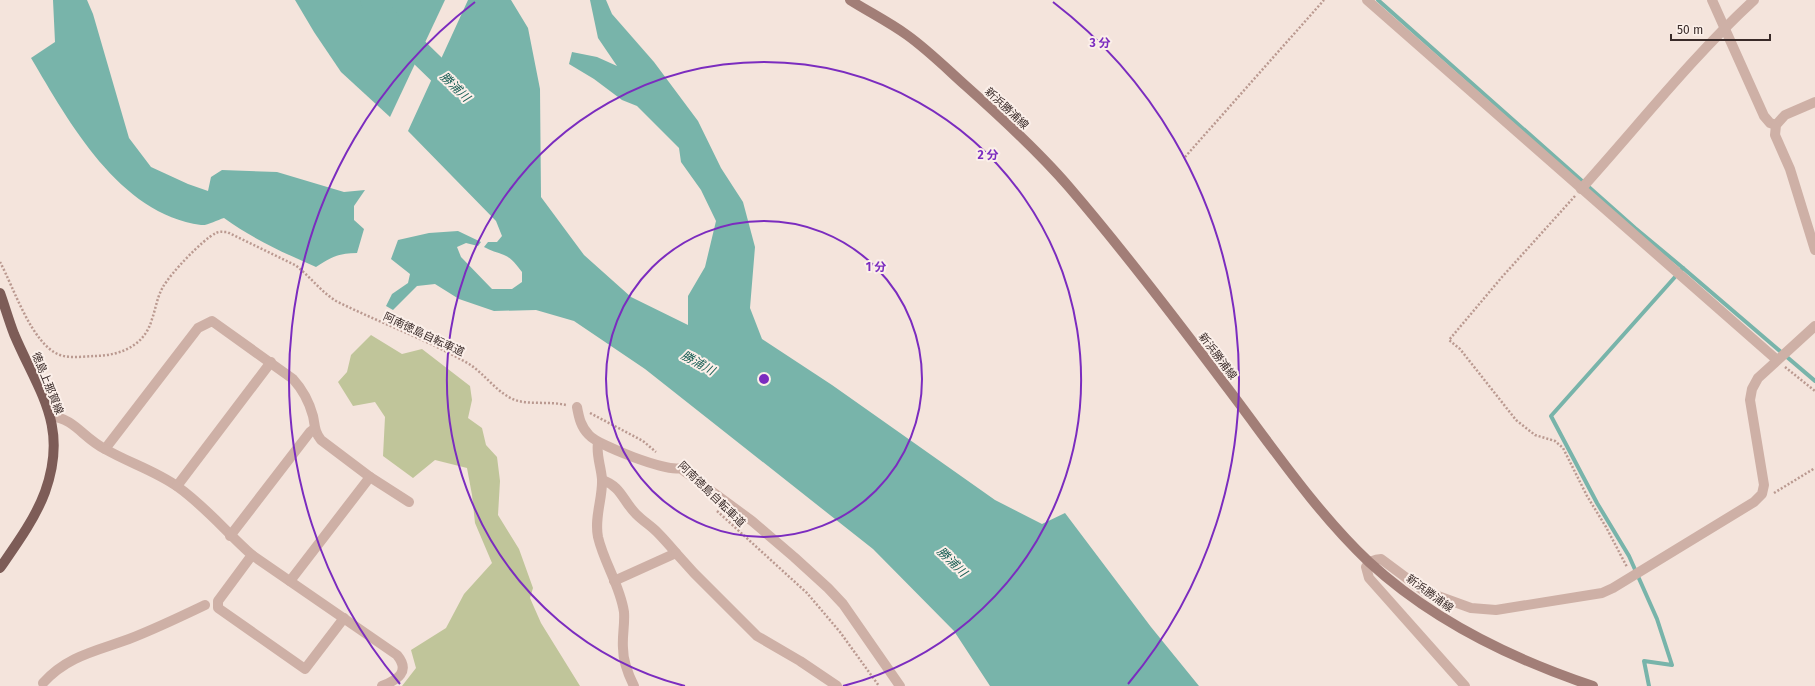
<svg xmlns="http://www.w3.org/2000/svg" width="1815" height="686" font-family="'Fira Sans','Noto Sans JP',sans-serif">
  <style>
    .green { fill: #c0c59a }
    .water { fill: #78b4aa }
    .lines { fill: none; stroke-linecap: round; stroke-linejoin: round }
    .stream { stroke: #78b4aa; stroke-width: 4 }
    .river { stroke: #78b4aa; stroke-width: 24 }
    .path { stroke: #ba9990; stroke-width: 2.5; stroke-dasharray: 2 2; stroke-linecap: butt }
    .minor { stroke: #ceb0a6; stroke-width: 10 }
    .secondary { stroke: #a27e77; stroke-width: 10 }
    .primary { stroke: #7d5c57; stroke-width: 10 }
    .ring { fill: none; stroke: #7b2cbf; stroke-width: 2 }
    .labels { text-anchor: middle; stroke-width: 4; stroke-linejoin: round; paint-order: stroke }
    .street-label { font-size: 11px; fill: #392a28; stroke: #fbefe9 }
    .water-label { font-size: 12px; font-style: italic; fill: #195f55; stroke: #fbefe9 }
    .centre { fill: #7b2cbf; stroke: #fbefe9; stroke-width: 2 }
    .ring-label { font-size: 12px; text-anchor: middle; font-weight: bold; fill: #7b2cbf; stroke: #fbefe9; stroke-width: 4; stroke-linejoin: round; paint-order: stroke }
  </style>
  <rect width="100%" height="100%" fill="#f4e4dc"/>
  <polygon class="green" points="371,335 402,354 422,349 470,386 472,400 468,418 482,428 486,445 497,457 500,481 498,515 519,549 533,588 530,598 541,623 580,686 402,686 416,668 411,650 446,628 464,594 492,563 475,523 472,495 467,468 435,460 413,478 383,456 385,417 375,402 353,406 338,382 347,372 351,355"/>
  <g class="water">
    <path d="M53,0H87L93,14L129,138L151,167L188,184L208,191L211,177L222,170L277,172L344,192L365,190L354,206V220L364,229L357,253C339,253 331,257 316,267C284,253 253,239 224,218C217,220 207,226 201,225C119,214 69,122 31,58L55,42Z"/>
    <polygon points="295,0 445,0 390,117 341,72 314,32"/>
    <path d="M468,0H511L528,28L540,89L541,197L584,255L631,297L688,325V296L705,267L716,221L701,190L681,162L679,148L637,106L622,100L594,79L569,64L572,52L597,57L617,66L598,38L590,0H606L612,14L654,62L698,121L721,168L743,202L755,247L750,308L762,339L832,385L995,500L1042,524L1065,513L1151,627L1199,686H990L954,631L873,549L645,369L574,321L536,310L494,311L459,299L435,284L417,286L393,310L386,306L392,294L408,283L410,274L391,259L398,240L429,233L458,231L481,242L478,246L466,243L457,247L461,257L492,289H512L522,282V272C517,266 512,258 504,255C497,252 491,251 484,247L488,242H497L502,236L496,221L408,131Z"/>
  </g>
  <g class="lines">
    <g class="stream">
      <polyline points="1378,0 1635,228 1683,268 1551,416 1597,503 1629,556 1657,619 1672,665 1644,661 1649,686"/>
      <polyline points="1683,268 1815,381"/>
    </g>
    <polyline class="river" points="372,0 390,24 460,92"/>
    <g class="path">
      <polyline points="1185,157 1324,0"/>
      <polyline points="1575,196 1502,277 1449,340 1460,349 1516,420 1535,435 1555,441 1563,448 1587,496 1606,527 1627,567"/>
      <path d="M0,262C14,288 32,345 60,355C72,359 85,356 96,356C122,355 145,345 152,319C156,308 157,297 163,287C170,274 203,239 216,233C220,231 223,232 227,232L295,265C310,276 320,291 336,301C380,323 426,339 469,364C485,374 497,393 515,400C530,405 550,401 566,405"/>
      <polyline points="1785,367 1815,391"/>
      <polyline points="590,413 643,441 656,452"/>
      <polyline points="1774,493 1815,468"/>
      <polyline points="717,511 807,593 840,632 879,686"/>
    </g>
    <g class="minor">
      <polyline points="1367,0 1777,360"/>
      <polyline points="1712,0 1764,116 1770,123 1776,125"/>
      <polyline points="1815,102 1785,115 1776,125 1775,135 1790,169 1815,250"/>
      <path d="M1581,189C1638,126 1691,58 1754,0"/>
      <path d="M577,407C579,418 581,427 589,435C599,446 667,472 680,468L752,521L794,557L828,588L843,604L900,686"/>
      <path d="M51,416C75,419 83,438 105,449L198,328L212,321L293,379C303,390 309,401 313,416C315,425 314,431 321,440L370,477"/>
      <path d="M598,443C596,455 601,466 602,479C603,498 594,517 598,537C604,563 620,585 624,612C625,624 622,636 623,648C623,661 628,674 634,686"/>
      <path d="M105,449C129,463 156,471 178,487C206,507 227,533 252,555L218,601V608L305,669L344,618"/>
      <path d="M602,480C621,486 623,501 636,514C643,521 651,526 657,532C664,539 670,546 676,553L614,581"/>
      <polyline points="177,486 271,362"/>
      <polyline points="230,536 310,432 314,429"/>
      <polyline points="676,553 694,573 757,636 800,661 837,686"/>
      <path d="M252,555L397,655C411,672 397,680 382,686"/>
      <polyline points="290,581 370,477 409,502"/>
      <path d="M43,683C67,656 96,651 129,639C155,629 180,617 205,605"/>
      <path d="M1465,686L1369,578L1366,567C1370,561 1374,559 1381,559L1424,591L1471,608L1496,610L1602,593L1613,588L1754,502L1762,494L1764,485L1750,400L1752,389L1758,378L1815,326"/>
    </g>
    <path class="secondary" d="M850,0C869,12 889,22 907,35C928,50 947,69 966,86C1002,118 1038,151 1069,187C1124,251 1175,318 1226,386C1271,445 1315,511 1369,562C1433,621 1512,659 1593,686"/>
    <path class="primary" d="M0,293C5,307 9,321 14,334C39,393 69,425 45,492C35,519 16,545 0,568"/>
  </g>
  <g class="ring">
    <circle cx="764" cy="379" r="158"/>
    <path d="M685 686A317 317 0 1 1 843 686"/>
    <path d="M400 684A475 475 0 0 1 475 2M1053 2A475 475 0 0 1 1128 684"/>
  </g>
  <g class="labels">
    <g class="street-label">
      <text transform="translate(1007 108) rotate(43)" y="4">新浜勝浦線</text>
      <text transform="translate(424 334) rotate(25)" y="4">阿南徳島自転車道</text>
      <text transform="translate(1218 356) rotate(53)" y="4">新浜勝浦線</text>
      <text transform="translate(48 383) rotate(68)" y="4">徳島上那賀線</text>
      <text transform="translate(712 494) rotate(44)" y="4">阿南徳島自転車道</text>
      <text transform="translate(1430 593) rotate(36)" y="4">新浜勝浦線</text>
    </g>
    <g class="water-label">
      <text transform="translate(455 87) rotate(44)" y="4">勝浦川</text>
      <text transform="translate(698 363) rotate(29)" y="4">勝浦川</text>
      <text transform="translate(952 562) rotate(44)" y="4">勝浦川</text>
    </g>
  </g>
  <circle cx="764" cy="379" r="6" class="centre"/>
  <g class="ring-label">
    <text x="1100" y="47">3 分</text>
    <text x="988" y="159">2 分</text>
    <text x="876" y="271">1 分</text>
  </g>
  <path d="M1671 34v6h99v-6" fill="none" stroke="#392a28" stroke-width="2"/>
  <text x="1677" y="34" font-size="12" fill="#392a28" stroke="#fbefe9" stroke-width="3" paint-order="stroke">50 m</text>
</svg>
